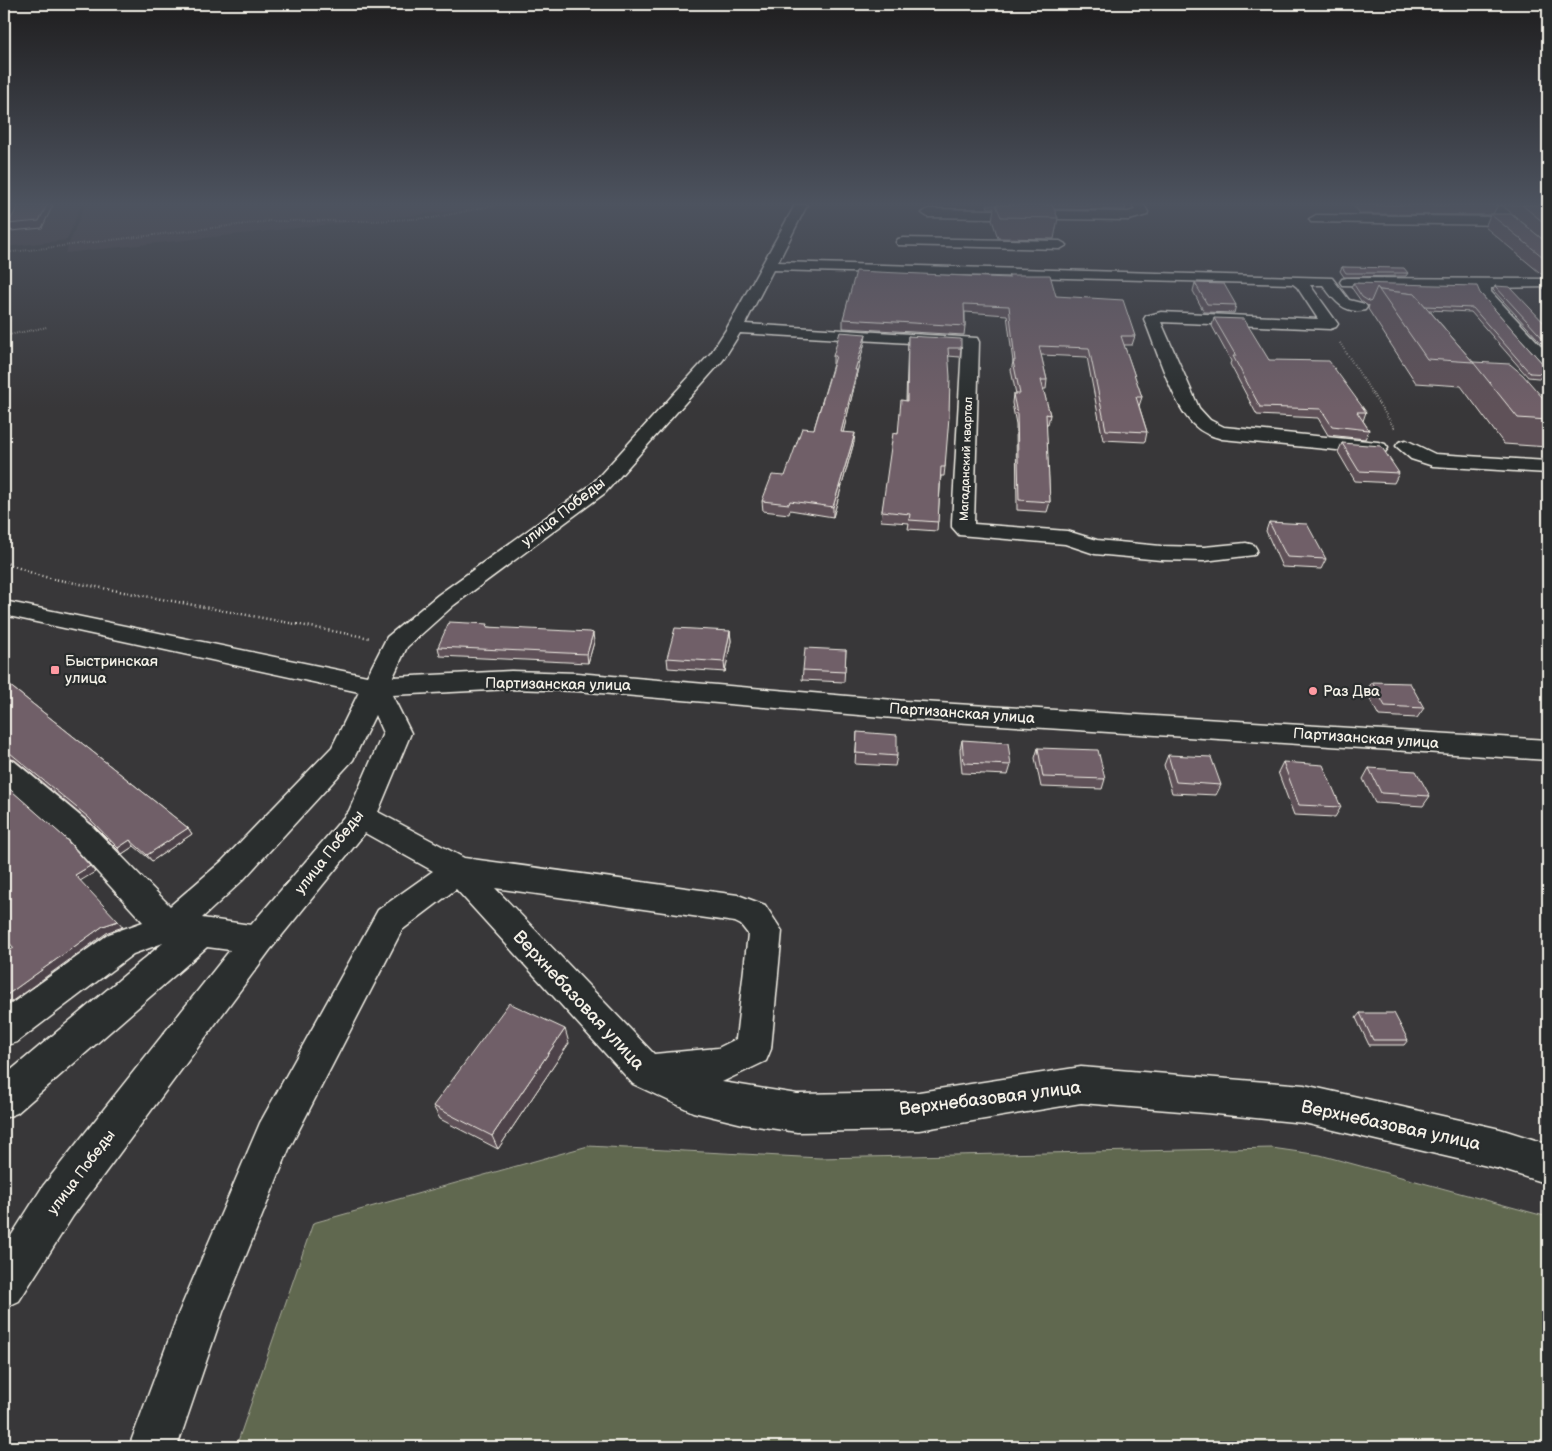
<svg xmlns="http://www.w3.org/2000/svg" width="1552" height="1451" font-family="'Balsamiq Sans',sans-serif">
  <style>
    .built { fill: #484347 }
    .green { fill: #60684f; stroke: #aaac9c }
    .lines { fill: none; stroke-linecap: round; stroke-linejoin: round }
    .minor-casing { stroke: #f4f1e8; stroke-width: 3 }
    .path-far1 { stroke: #f4f1e8; stroke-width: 2; stroke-dasharray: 0.5 2; stroke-linecap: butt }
    .path { stroke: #f4f1e8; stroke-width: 2.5; stroke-dasharray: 1 3; stroke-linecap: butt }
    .minor { fill: #2a2d2e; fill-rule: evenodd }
    .wall { fill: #5f5159; stroke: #f4f1e8 }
    .shaded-wall { fill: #4e4248; stroke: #f4f1e8 }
    .building { fill: #6f5e67; stroke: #f4f1e8 }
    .poi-dot { fill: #ff9aa2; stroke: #2a2d2e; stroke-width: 2 }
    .labels { text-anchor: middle; stroke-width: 4.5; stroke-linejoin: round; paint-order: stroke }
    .far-street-label { font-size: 12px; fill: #f4f1e8; stroke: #2a2d2e }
    .street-label { font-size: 15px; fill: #f4f1e8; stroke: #2a2d2e }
    .poi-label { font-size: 15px; fill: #f4f1e8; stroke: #2a2d2e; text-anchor: start }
    .near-street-label { font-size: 18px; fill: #f4f1e8; stroke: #2a2d2e }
  </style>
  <rect width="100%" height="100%" fill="#383739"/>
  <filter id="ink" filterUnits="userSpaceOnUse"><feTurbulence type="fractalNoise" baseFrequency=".02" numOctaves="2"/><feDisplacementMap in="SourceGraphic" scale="10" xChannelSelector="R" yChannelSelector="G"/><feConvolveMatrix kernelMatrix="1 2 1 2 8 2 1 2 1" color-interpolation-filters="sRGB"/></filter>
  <g filter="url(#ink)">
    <g class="built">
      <polygon points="4,205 81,205 67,240 4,247"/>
      <polygon points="85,205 509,205 65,253"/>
    </g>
    <polygon class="green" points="588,1146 820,1158 1272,1148 1320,1155 1548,1217 1548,1447 236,1447 313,1223"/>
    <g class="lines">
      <defs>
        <g id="minor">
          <path d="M795,205H807L778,262L1332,278L1349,300L1365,304L1367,307L1365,310C1344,315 1333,299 1323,285H1310L1338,324L1336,327L1330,329L1161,322L1199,408L1210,420L1224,427L1378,442L1385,444L1388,448L1385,452L1378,454L1222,439C1212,436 1202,433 1194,425C1173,406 1156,347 1144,319L1146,316L1161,312L1318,319L1297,287L1293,284L773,270L745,324L977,338L979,342L974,524L1067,531L1097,540L1161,546L1204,547L1246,543L1254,545L1257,550L1254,555L1204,561L1161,560L1095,554L1065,544L959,535L952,527V522L962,346L740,333L723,360L605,493L454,605L407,647L393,677L511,671L577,673L906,701L1548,740V760L906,719L577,691L511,689L392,695L411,733L378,812L464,858L738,895L765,905L782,931L771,1049L766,1061L722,1082L797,1094L919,1092L1081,1067L1304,1085L1500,1129L1548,1144V1184L1500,1169L1304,1123L1206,1113L1081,1103L919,1130L797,1132L743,1124L693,1112L633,1084L456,889L402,930L289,1149L223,1312L177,1447H129L179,1312L260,1123L378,910L433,871L365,833L270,950L73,1216L19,1301L4,1308V1247L43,1186L230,950L207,947L17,1113L4,1118V1076L163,943L133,954L17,1042L4,1046V1009L109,934L143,922L69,841L4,784V758L14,761L91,825L170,906L221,862L332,747L359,692L4,615V601L367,676L387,637L438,595L591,485L711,353L727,328ZM375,715L383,733L349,811L251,925L202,918L243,880L353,760ZM495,888L735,922L741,925L748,934L736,1039L718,1048L654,1054Z"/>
          <polygon points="1132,205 1144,205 1148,212 1147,215 1129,220 928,217 922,213 928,209 1128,212 1135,210"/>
          <polygon points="1316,215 1510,217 1517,221 1510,225 1311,222 1309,219"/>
          <polygon points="903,238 1060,241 1067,245 1060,249 898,245 896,242 898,239"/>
          <polygon points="1347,278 1548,279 1548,287 1491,288 1491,292 1548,353 1548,368 1542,367 1479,296 1476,288 1342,285 1340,282 1342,279"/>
          <polygon points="1406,440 1435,454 1548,461 1548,473 1433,466 1411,459 1396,446 1399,442"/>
        </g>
      </defs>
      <use href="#minor" class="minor-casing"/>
      <g class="path-far1">
        <polyline points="4,253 270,221 370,221 433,218 495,205"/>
        <polyline points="4,336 47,327"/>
        <polyline points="1340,343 1395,429"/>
      </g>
      <polyline class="path" points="4,562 37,575 54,579 370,638"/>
      <use href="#minor" class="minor"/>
    </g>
    <g class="wall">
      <polygon points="987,205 1126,205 1125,210 1054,209 1058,218 1054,239 998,238 992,220 994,208 988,208"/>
      <polygon points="1353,205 1548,205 1548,244 1503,206 1498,205 1493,214 1548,244 1548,278 1545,277 1485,227 1490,215 1361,214"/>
      <polygon points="1342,267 1408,273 1406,276 1344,277 1340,271"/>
      <polygon points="1009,275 1056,296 1135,336 1132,345 1124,345 1142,397 1139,406 1147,432 1145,442 1103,440 1087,357 1041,355 1047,380 1046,389 1043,389 1050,415 1048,424 1046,424 1050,502 1047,512 1017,510 1016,424 1012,403 1013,394 1016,394 1011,370 1013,362 1007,315 965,312 965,326 964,335 843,328 843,319 1008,278"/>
      <polygon points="1195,283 1236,305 1234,313 1204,312 1193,291"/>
      <polygon points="1353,283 1480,293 1543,364 1548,365 1548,379 1528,377 1471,312 1429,310 1473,362 1548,404 1548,447 1504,444 1461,386 1416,383 1368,309 1369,305 1368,306 1361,301 1351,287"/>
      <polygon points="1495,286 1548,327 1548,350 1493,290"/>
      <polygon points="1214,318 1269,360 1366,412 1363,421 1369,430 1365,439 1328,435 1318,418 1257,415 1230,364 1231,361 1212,326"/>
      <polygon points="908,336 961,348 960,357 948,356 945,467 944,476 941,476 937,531 908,529 909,523 881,521 882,511 898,434 906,401"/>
      <polygon points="865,342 857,372 856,379 843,432 854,442 833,517 790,510 789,514 763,511 762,501 785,476 814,429 833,364 833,356"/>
      <polygon points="1342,443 1399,473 1394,483 1355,481 1338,452"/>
      <polygon points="1269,522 1326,559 1321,569 1282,567 1266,531"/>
      <polygon points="489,627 594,642 588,663 440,656 438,647"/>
      <polygon points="730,631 731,641 725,672 668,668 667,658"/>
      <polygon points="846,650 844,682 802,680 803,670"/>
      <polygon points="4,681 188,828 192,834 152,861 134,846 122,854 92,824 15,760 4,757"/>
      <polygon points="1372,682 1424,708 1417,718 1379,716 1366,692"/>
      <polygon points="857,732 897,756 895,766 855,764"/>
      <polygon points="962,740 1011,765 1008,775 962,773 960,750"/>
      <polygon points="1038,748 1105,779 1102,789 1041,787 1035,758"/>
      <polygon points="1168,755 1221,785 1216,795 1172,793 1164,765"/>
      <polygon points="1283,762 1341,807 1335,817 1294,815 1278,772"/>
      <polygon points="1369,768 1430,796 1423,806 1375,803 1363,779"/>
      <polygon points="1360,1013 1408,1040 1404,1045 1369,1045 1356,1018"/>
      <polygon points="569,1043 498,1149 440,1119 433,1106"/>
      <polygon points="1548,1080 1548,1088 1546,1082"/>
    </g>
    <g class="shaded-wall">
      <polygon points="47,205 53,205 42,228 11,231 8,224"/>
      <polygon points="866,334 865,342 857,372 856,379 841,441 841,432 855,370"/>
      <polygon points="855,433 854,442 833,517 833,507"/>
      <polygon points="730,631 731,641 725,672 724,662"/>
      <polygon points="593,633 594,642 588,663 587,654"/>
      <polygon points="188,828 192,834 152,861 147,855"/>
      <polygon points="130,840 134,846 122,854 118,848"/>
      <polygon points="90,866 95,872 80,881 75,875"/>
      <polygon points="118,921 123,927 108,932 4,1007 4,997 103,926"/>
      <polygon points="565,1029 569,1043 498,1149 492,1136"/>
    </g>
    <g class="building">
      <polygon points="19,205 47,205 39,221 8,224"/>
      <polygon points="996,205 1052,205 1058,218 1001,217"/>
      <polygon points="1522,205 1548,205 1548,226"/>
      <polygon points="1490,214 1512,214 1548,244 1548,261"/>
      <polygon points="1342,267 1404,268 1408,273 1346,273"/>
      <polygon points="856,271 1009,278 1009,275 1050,275 1056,296 1123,300 1135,336 1121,336 1142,397 1136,397 1147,432 1106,430 1089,348 1039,346 1047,380 1041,380 1050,415 1046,414 1050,502 1019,500 1017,414 1013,394 1020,394 1013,361 1015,361 1009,306 964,304 965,326 843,319"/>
      <polygon points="1195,283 1224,284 1236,305 1207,304"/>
      <polygon points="1353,283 1477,286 1480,293 1543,364 1548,365 1548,374 1530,373 1473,308 1425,306 1415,294 1380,290 1377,287 1371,301 1370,302 1362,297"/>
      <polygon points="1495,286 1510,287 1548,327 1548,344"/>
      <polygon points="1377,287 1380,290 1415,294 1473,362 1427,359"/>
      <polygon points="1214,318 1244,319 1269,360 1329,361 1366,412 1357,412 1369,430 1332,426 1321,409 1260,407 1233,356 1236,356"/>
      <polygon points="840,332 866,334 855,370 857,370 841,432 855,433 833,507 790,501 789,504 762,501 772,475 785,476 802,428 814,429 836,356 833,356"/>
      <polygon points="908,336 961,339 961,348 948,348 950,377 949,417 945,467 941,467 938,522 909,520 910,514 882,511 893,433 898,434 901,400 907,401"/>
      <polygon points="1473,362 1510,364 1523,375 1548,404 1548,420 1518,418"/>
      <polygon points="1342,443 1381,446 1399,473 1359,471"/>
      <polygon points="1269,522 1307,524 1326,559 1287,557"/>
      <polygon points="449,622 488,624 487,627 590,632 593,633 587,654 438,647"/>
      <polygon points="675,628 730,631 724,662 667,658"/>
      <polygon points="805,648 846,650 845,672 803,670"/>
      <polygon points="4,681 188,828 147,855 130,840 118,848 88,817 10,753 4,752"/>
      <polygon points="1372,682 1410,683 1424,708 1385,706"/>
      <polygon points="857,732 897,735 897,756 856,753"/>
      <polygon points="962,740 1008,743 1011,765 964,763"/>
      <polygon points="1038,748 1098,750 1105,779 1043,777"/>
      <polygon points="1168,755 1211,757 1221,785 1176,782"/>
      <polygon points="1283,762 1323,765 1341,807 1299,805"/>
      <polygon points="1369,768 1416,771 1430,796 1381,793"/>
      <polygon points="4,784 63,836 90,866 75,875 118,921 103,926 4,997 4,954 14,948 4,937"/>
      <polygon points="509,1003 565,1029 492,1136 433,1106"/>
      <polygon points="1360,1013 1394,1013 1408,1040 1373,1040"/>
    </g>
  </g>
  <linearGradient id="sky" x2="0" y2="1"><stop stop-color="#1f1e1f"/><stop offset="0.5" stop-color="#4d535f"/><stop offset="1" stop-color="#4d535f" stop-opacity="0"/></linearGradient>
  <rect width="1552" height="408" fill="url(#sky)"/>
  <g class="poi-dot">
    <rect x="50" y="665" width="10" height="10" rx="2.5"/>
    <circle cx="1313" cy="691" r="5"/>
  </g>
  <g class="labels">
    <g class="far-street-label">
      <text transform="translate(966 459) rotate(-88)" y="4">Магаданский квартал</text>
    </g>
    <g class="street-label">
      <text transform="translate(563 512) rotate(-38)" y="5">улица Победы</text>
      <text transform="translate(558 684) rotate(1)" y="5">Партизанская улица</text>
      <text transform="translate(962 713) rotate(4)" y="5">Партизанская улица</text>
      <text transform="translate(1366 738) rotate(4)" y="5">Партизанская улица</text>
      <text transform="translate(329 852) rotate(-52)" y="5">улица Победы</text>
      <text transform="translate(81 1172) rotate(-53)" y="5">улица Победы</text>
    </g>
    <g class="poi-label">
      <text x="65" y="666">Быстринская<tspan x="65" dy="17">улица</tspan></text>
      <text x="1323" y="696">Раз Два</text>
    </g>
    <g class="near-street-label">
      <text transform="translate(579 1000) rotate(47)" y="6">Верхнебазовая улица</text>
      <text transform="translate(990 1098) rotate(-7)" y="6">Верхнебазовая улица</text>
      <text transform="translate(1391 1125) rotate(12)" y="6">Верхнебазовая улица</text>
    </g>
  </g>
  <rect width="1552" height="1451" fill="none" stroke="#2a2d2e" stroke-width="20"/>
  <rect x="10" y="10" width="1532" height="1431" fill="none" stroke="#f4f1e8" stroke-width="2" filter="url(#ink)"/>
</svg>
